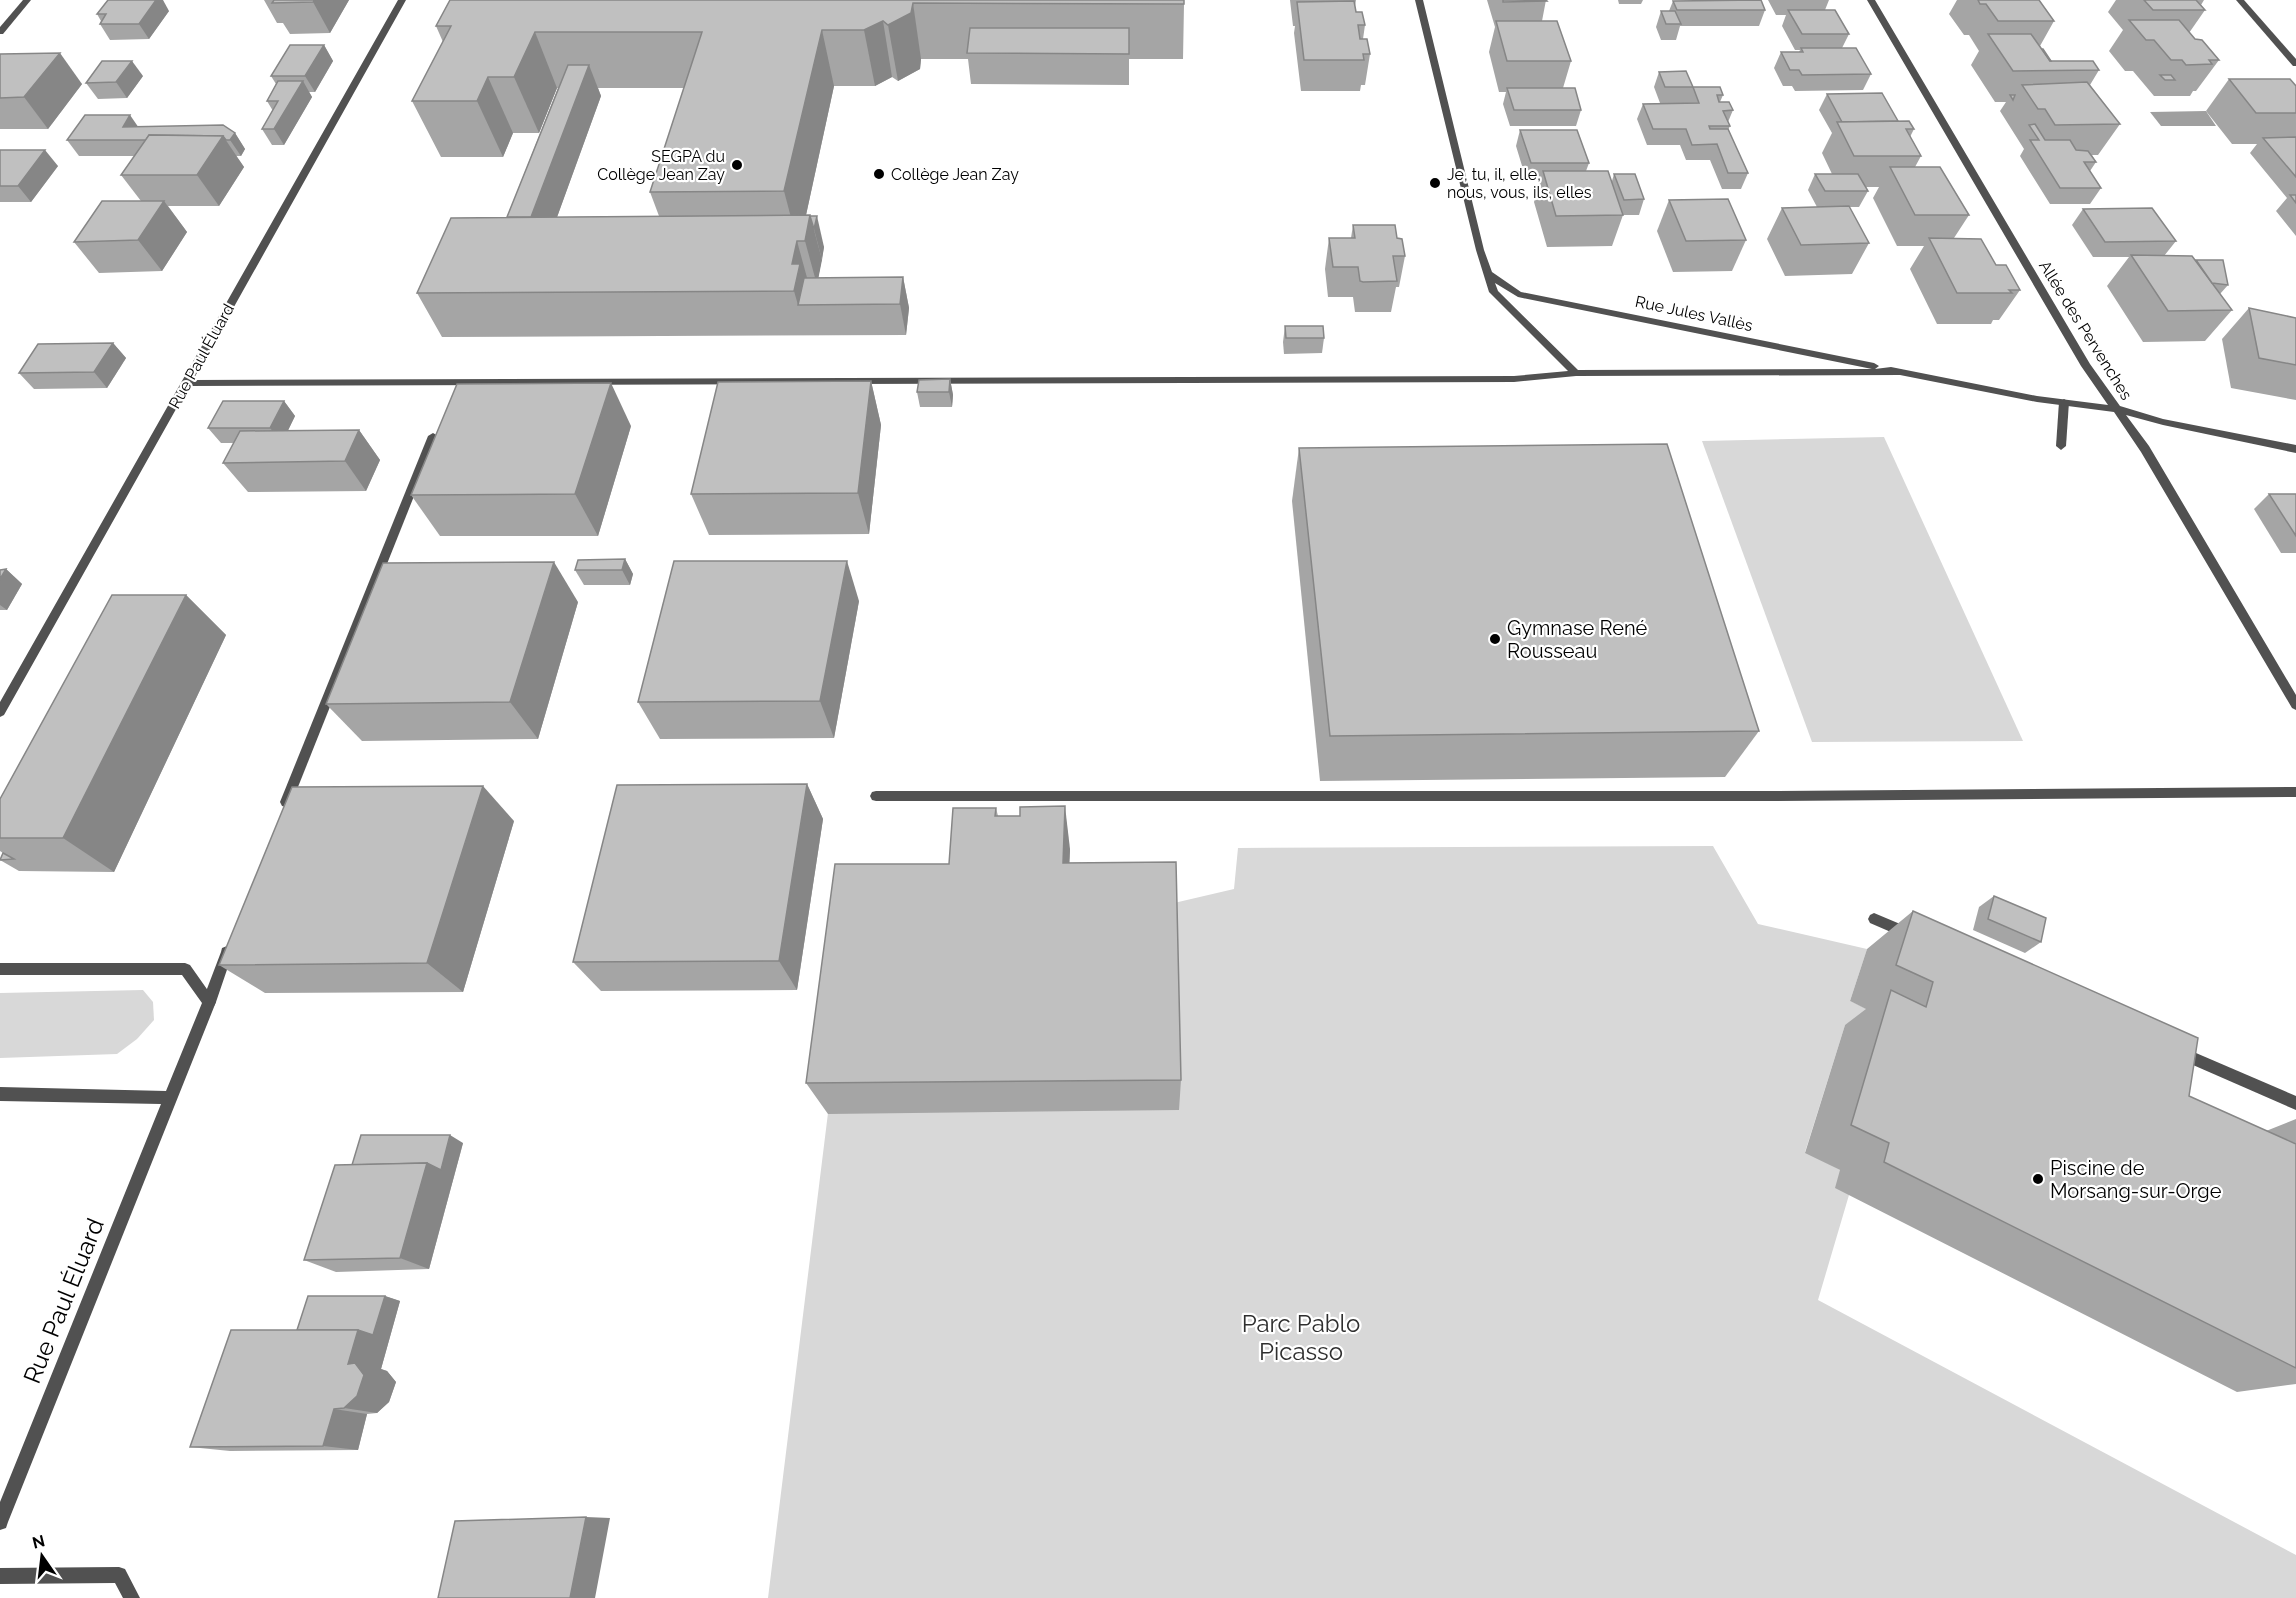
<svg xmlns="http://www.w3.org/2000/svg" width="2296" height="1598" font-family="Raleway,sans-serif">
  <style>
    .green { fill: #d8d8d8 }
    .water { fill: #9f9f9f }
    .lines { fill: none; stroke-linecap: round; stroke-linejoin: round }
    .lane { fill: #515151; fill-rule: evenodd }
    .street { fill: #515151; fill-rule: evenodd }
    .wall { fill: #a5a5a5; fill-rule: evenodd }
    .shaded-wall { fill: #868686 }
    .building { fill: #c0c0c0; stroke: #868686; stroke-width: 1.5 }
    .poi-dot { fill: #000; stroke: #fff; stroke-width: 2 }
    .labels { text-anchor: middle; stroke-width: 4.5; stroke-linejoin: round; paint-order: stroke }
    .far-poi-label { font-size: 16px; fill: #000; stroke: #fff; text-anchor: start }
    .far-street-label { font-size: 16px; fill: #000; stroke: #fff }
    .poi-label { font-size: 20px; fill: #000; stroke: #fff; text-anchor: start }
    .near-street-label { font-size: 24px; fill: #000; stroke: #fff }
    .near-park-label { font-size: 24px; fill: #2f2f2f; stroke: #fff }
  </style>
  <rect width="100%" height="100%" fill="#fff"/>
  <g class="green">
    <polygon points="1884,437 2023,741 1812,742 1702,441"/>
    <polygon points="1713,846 1758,924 1867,949 1850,1001 1884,1017 1845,1025 1805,1152 1840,1170 1849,1195 1818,1300 2296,1555 2296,1598 768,1598 828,1113 1174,903 1234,889 1238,848"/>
    <polygon points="143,990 153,1002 154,1020 137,1039 117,1054 0,1058 0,993"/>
  </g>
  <polygon class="water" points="2206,111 2216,126 2161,126 2150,112"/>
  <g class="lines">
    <g class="lane">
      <polygon points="2064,399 2069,402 2066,446 2061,450 2056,446 2059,402"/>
      <polygon points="433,433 438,436 292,802 290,806 286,807 282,806 280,802 428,436"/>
      <polygon points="2296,787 2296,797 1774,801 876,801 872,800 870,796 872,792 876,791 1774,791"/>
      <polygon points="1874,913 1912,929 1913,933 1912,937 1907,939 1870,923 1868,919 1870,915"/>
      <polygon points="227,946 232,948 233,952 216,1002 214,1006 209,1008 204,1006 202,1002 221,952 222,948"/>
      <polygon points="2182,1047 2296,1096 2296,1110 2177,1058 2175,1053 2177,1048"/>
    </g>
    <g class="street">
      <polygon points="23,0 31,0 3,34 0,34 0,27"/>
      <path d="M398,0H406L193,380L1514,376L1568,371L1489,292L1476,250L1415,0H1423L1484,250L1492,272L1521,292L1874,363L1879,366L1875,369L1891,367L2037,396L2108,405L2081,366L1867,0H1875L2090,364L2120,406L2163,419L2296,445V453L2163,425L2126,415L2149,446L2296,695V710L2292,708L2141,452L2114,412L2037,402L1900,375L1576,376L1514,382L189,386L4,715L0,717V702ZM1495,283L1518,297L1872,369L1578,370L1498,291Z"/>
      <polygon points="2236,0 2244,0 2296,59 2296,66 2293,66"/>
      <polygon points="0,963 185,963 190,965 216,1002 8,1522 6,1528 0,1530 0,1502 161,1104 0,1101 0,1087 166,1091 202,1003 182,975 0,975"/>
      <polygon points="119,1567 125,1569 140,1598 123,1598 115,1583 0,1584 0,1568"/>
    </g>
  </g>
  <g class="wall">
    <polygon points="264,0 349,0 330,33 290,34 283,23 277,23"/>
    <path d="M450,0L1184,4L1183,59H1129V85L971,84L968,59H921L920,69L898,81L892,77L875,86H834L806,215L824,247L818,278L903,277L909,308L906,335L442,337L417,293L507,217L558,88H557L539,133H513L503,157H441L412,101L443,42L436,26ZM598,88H684L650,192L659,216L557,217L601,96Z"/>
    <polygon points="1290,0 1356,0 1355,6 1356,12 1365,25 1363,39 1370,54 1365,85 1361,85 1360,91 1301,91 1294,33 1295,26 1293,26"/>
    <polygon points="1487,0 1546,0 1542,21 1571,61 1563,88 1581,110 1576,126 1510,126 1503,104 1506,92 1499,92 1489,52 1495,27"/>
    <polygon points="1618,0 1643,0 1641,4 1619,4"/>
    <polygon points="1768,0 1829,0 1825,10 1849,34 1842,48 1871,74 1863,90 1795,91 1792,86 1783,86 1774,68 1781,52 1799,52 1800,50 1795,50 1782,26 1786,15 1776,15"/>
    <polygon points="1957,0 2039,0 2054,21 2040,46 2051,61 2099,70 2090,85 2120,124 2098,155 2092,155 2096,162 2090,171 2101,188 2090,204 2050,204 2020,156 2024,149 2000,111 2006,102 1995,102 1971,65 1979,51 1969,35 1964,35 1949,14"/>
    <polygon points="2116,0 2204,0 2201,5 2205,10 2189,33 2195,39 2219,60 2196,91 2193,91 2190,96 2154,96 2133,71 2125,71 2109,51 2123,30 2108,12"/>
    <polygon points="1673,1 1765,10 1759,26 1680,26 1676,40 1661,40 1656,27 1661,11 1669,11"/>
    <polygon points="169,11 149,39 110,40 100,24 101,21 97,14"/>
    <polygon points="324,45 333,61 315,92 309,92 312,97 284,145 272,145 262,129 273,111 267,101 276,84 271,76"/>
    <polygon points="0,54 82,84 48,129 0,129"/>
    <polygon points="1659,72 1693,87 1723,95 1720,102 1733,110 1728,122 1730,126 1728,130 1748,173 1741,189 1722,189 1710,160 1686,160 1680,145 1647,145 1637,119 1643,104 1660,103 1654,87"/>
    <polygon points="143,76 127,98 98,99 86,83"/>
    <polygon points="2229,79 2296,86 2296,236 2276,211 2287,198 2250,153 2257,144 2232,144 2206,111"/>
    <polygon points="1827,94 1898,121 1914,129 1910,137 1921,156 1915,167 1969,215 1954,238 1996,265 2020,290 1999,320 1993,320 1991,324 1937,324 1910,269 1924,246 1897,246 1873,198 1879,187 1866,187 1868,191 1859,207 1849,207 1869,243 1852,274 1785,276 1767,239 1782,208 1817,207 1808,190 1815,174 1832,174 1822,153 1832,133 1819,110"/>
    <polygon points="139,127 235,133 245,149 241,156 236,156 244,167 219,206 168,206 187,232 162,271 99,273 74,242 141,201 121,175 135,156 79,156 67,140"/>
    <polygon points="1520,130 1589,163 1586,171 1612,181 1614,174 1644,199 1639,215 1623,215 1612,246 1547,247 1534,202 1541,179 1526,179 1516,146"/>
    <polygon points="0,150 58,166 31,202 0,202"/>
    <polygon points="1669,200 1746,240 1732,271 1673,272 1657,231"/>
    <polygon points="2083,209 2176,241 2164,256 2196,260 2228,285 2220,294 2232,310 2205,341 2143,342 2107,286 2129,257 2093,257 2072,225"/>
    <polygon points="1353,225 1397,238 1405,256 1399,287 1396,287 1391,312 1355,312 1353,297 1328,297 1325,269 1329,238 1351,238"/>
    <polygon points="2249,308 2296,318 2296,400 2231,388 2222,339"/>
    <polygon points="1285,326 1324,338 1322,353 1284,354 1283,342"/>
    <polygon points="113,343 126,358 107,388 34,389 19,373"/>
    <polygon points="950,379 953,395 952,407 920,407 917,392"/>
    <polygon points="871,381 881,425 869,534 709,535 691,494"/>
    <polygon points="284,401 295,416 288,430 359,430 380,460 366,491 248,492 223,463 234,443 221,443 208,428"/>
    <polygon points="631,426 598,536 440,536 411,495"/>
    <polygon points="1299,448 1759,731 1725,777 1320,781 1292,501"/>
    <polygon points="2269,494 2296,494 2296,553 2281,553 2254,509"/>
    <polygon points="625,559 633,574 630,585 584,585 575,570"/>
    <polygon points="6,569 22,584 7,610 0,610 0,570"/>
    <polygon points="186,595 226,635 114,872 19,871 0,860 3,853 0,851 0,799"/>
    <polygon points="859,601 834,738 660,739 638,702"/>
    <polygon points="578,602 538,739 362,741 326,704"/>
    <polygon points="807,784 823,819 797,990 601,991 573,962"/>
    <polygon points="996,808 998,816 1070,849 1069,863 1181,1080 1179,1110 828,1114 806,1083 949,864"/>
    <polygon points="514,821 463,992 265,993 219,965"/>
    <polygon points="1994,896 2041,942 2025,953 1973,930 1979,907"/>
    <polygon points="1913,911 2189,1096 2266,1131 2296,1119 2296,1384 2237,1392 1835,1188 1840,1170 1805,1153 1845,1025 1866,1009 1850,1001 1867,949"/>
    <polygon points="463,1143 429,1269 336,1272 304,1260 352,1165"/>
    <polygon points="385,1296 400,1301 381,1369 387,1371 396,1382 389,1402 377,1413 367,1414 358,1450 230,1451 190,1447 297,1330"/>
  </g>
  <g class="shaded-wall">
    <polygon points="156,0 163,0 169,11 149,39 139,24"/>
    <polygon points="315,0 349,0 330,33 313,2"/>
    <polygon points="913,3 921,59 920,69 898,81 888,25"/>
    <polygon points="883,21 892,77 875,86 864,30"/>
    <polygon points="822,30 834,86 803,229 794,229 784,191"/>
    <polygon points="535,32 557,88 539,133 514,77"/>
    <polygon points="324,45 333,61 315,92 305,76"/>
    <polygon points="60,53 82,84 48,129 24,97"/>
    <polygon points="132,61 143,76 127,98 116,82"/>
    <polygon points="589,65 601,96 552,231 530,219"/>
    <polygon points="488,77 513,133 503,157 477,101"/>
    <polygon points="303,81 312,97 284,145 274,129"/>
    <polygon points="130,115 141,131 123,127"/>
    <polygon points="235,133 245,149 241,156 230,140"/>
    <polygon points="223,136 244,167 219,206 197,175"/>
    <polygon points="45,150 58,166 31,202 18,186"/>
    <polygon points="164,201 187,232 162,271 138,240"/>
    <polygon points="810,215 822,260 817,285 805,241"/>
    <polygon points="817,216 824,247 822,260 814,229"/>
    <polygon points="797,241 809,285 798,305 794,291 792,264"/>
    <polygon points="903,277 909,308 906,335 900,304"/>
    <polygon points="113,343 126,358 107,388 94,372"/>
    <polygon points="950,379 953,395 952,407 949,392"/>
    <polygon points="871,381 881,425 869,534 858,493"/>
    <polygon points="611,383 631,426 598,536 575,494"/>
    <polygon points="284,401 295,416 282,443 270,428"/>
    <polygon points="359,430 380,460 366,491 345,461"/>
    <polygon points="625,559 633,574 630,585 622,570"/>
    <polygon points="847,561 859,601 834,738 820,701"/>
    <polygon points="554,562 578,602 538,739 510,702"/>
    <polygon points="6,569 22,584 7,610 0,605 0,579"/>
    <polygon points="186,595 226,635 114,872 63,838"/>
    <polygon points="807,784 823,819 797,990 779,961"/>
    <polygon points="483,786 514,821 463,992 427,963"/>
    <polygon points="1065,806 1070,849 1068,903 1063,863"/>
    <polygon points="450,1135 463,1143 429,1269 400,1258 427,1163"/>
    <polygon points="385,1296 400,1301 381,1369 387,1371 396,1382 389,1402 377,1413 344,1408 348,1364 358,1330"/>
    <polygon points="334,1409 367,1414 358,1450 323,1446"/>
    <polygon points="586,1517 610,1518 595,1598 570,1598"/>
  </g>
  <g class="building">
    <polygon points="108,0 156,0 139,24 100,24 106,14 97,14"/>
    <polygon points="274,0 315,0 313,2 272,3"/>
    <polygon points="450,0 1184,0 1184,4 913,3 911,13 888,25 883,21 864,30 822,30 784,191 650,192 702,32 535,32 514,77 488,77 477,101 412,101 451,26 436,26"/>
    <polygon points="1503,0 1546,0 1547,1 1503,2"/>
    <polygon points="1761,0 1765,10 1677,10 1673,1"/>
    <polygon points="1978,0 2039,0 2054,21 1998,21 1986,4 1980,4"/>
    <polygon points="2144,0 2196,0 2205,10 2153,10"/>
    <polygon points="1354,1 1356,12 1362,12 1365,25 1358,25 1360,39 1367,39 1370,54 1363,54 1364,60 1304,60 1297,2"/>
    <polygon points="1788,10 1835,10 1849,34 1802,34"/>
    <polygon points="1661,11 1675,11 1681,24 1666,24"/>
    <polygon points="2129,20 2179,20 2195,39 2202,40 2219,60 2209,60 2212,64 2186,65 2182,60 2171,60 2154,40 2146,40"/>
    <polygon points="1496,21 1557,21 1571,61 1507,61"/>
    <polygon points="970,28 1129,28 1129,54 967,53"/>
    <polygon points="1988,34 2031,34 2050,61 2093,61 2099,70 2013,71"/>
    <polygon points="290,45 324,45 305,76 271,76"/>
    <polygon points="1801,48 1856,48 1871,74 1802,75 1799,70 1790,70 1781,52 1803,52"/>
    <polygon points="2042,49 2043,49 2051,61 2050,61"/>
    <polygon points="60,53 24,97 0,98 0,54"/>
    <polygon points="102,61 132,61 116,82 86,83"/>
    <polygon points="568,65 589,65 531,217 507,217"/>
    <polygon points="1686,71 1693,87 1720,87 1723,95 1717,95 1719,102 1729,102 1733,110 1723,111 1730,126 1709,126 1710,129 1728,129 1748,173 1728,173 1717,144 1692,145 1686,129 1653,129 1643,104 1699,103 1693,87 1665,87 1659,72"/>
    <polygon points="2160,75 2171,75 2175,80 2165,80"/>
    <polygon points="2229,79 2290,79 2296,86 2296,113 2256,113"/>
    <polygon points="278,81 303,81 274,129 262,129 278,101 267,101"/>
    <polygon points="2087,82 2120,124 2055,125 2045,109 2038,109 2022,85"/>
    <polygon points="1507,88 1575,88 1581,110 1514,110"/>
    <polygon points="1882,93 1898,121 1842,122 1827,94"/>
    <polygon points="2010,95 2015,95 2013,100"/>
    <polygon points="85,115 130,115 123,127 223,125 235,133 230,140 226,140 223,136 149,135 146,140 67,140"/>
    <polygon points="1909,121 1914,129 1906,129 1921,156 1854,156 1837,122"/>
    <polygon points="2035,124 2045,140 2070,140 2076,150 2088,151 2096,162 2084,162 2101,188 2060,188 2030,140 2039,140 2029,125"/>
    <polygon points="1520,130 1577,130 1589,163 1531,163"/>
    <polygon points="149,135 223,136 197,175 121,175"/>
    <polygon points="2296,137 2296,177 2263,138"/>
    <polygon points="0,150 45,150 18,186 0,186"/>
    <polygon points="1890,167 1940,167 1969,215 1915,215"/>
    <polygon points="1543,171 1608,171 1623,215 1556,216"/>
    <polygon points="1614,174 1635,174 1644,199 1624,200"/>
    <polygon points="1815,174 1858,174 1868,191 1825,191"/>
    <polygon points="2290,195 2296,195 2296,203"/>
    <polygon points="1728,199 1746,240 1686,241 1669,200"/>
    <polygon points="102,201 164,201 138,240 74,242"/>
    <polygon points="1849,206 1869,243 1801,245 1782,208"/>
    <polygon points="2152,208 2176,241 2105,242 2083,209"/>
    <polygon points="810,215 805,241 797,241 792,264 800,264 794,291 417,293 451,218"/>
    <polygon points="810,216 817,216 814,229"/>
    <polygon points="1353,225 1395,225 1397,238 1402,239 1405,256 1393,256 1397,281 1363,282 1360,281 1358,267 1333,267 1329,238 1355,238"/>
    <polygon points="1929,238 1981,239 1996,265 2006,265 2020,290 2009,290 2012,293 1957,293"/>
    <polygon points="2131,255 2192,256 2232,310 2168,311"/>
    <polygon points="2196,260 2223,260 2228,285 2212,283"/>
    <polygon points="903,277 900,304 798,305 804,278"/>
    <polygon points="2249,308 2296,318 2296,365 2259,358"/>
    <polygon points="1285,326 1323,326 1324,338 1286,338"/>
    <polygon points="113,343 94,372 19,373 38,344"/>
    <polygon points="950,379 949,392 917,392 919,380"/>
    <polygon points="871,381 858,493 691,494 718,382"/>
    <polygon points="611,383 575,494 411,495 457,384"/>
    <polygon points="223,401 284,401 270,428 208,428"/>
    <polygon points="359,430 345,461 223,463 240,431"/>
    <polygon points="1667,444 1759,731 1330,736 1299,448"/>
    <polygon points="2269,494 2296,494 2296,536"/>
    <polygon points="625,559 622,570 575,570 578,560"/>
    <polygon points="674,561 847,561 820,701 638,702"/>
    <polygon points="554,562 510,702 326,704 383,563"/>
    <polygon points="6,569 0,579 0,570"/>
    <polygon points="112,595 186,595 63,838 0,838 0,799"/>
    <polygon points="807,784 779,961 573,962 617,785"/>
    <polygon points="483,786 427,963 219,965 292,787"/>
    <polygon points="1065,806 1063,863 1176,862 1181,1080 806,1083 835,864 949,864 953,808 996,808 995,816 1020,816 1020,807"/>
    <polygon points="3,853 14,859 0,860"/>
    <polygon points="1994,896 2046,918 2041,942 1988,919"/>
    <polygon points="1913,911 2198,1038 2189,1096 2296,1144 2296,1368 1884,1162 1889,1143 1851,1125 1891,990 1926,1007 1933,982 1896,965"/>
    <polygon points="361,1135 450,1135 441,1170 427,1163 352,1165"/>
    <polygon points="427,1163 400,1258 304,1260 335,1165"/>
    <polygon points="308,1296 385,1296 373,1335 358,1330 297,1330"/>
    <polygon points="231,1330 358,1330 348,1364 355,1363 364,1375 357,1396 344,1408 334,1409 323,1446 190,1447"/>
    <polygon points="586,1517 570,1598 438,1598 455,1521"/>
  </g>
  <g class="poi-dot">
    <circle cx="737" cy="165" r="6"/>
    <circle cx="879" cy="174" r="6"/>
    <circle cx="1435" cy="183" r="6"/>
    <circle cx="1495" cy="639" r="6"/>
    <circle cx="2038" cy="1179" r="6"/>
  </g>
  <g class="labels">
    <g class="far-poi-label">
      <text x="725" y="162" text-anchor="end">SEGPA du<tspan x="725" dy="18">Collège Jean Zay</tspan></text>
      <text x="891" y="180">Collège Jean Zay</text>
      <text x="1447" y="180">Je, tu, il, elle,<tspan x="1447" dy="18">nous, vous, ils, elles</tspan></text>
    </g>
    <g class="far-street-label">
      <text transform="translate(1694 313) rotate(12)" y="6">Rue Jules Vallès</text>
      <text transform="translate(2086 330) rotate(58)" y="6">Allée des Pervenches</text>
      <text transform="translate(201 356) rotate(-61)" y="6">Rue Paul Éluard</text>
    </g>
    <g class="poi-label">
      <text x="1507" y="635">Gymnase René<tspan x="1507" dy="23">Rousseau</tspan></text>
      <text x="2050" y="1175">Piscine de<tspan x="2050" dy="23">Morsang-sur-Orge</tspan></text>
    </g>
    <g class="near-street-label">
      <text transform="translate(64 1301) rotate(-68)" y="8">Rue Paul Éluard</text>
    </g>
    <g class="near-park-label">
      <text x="1301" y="1332">Parc Pablo<tspan x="1301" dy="28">Picasso</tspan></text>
    </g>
  </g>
  <g transform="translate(42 1556) rotate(346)" stroke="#ffffff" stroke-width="4.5" paint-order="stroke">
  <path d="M0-4.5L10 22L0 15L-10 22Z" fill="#000000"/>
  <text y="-9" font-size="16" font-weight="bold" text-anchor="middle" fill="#000000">N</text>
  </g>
</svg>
